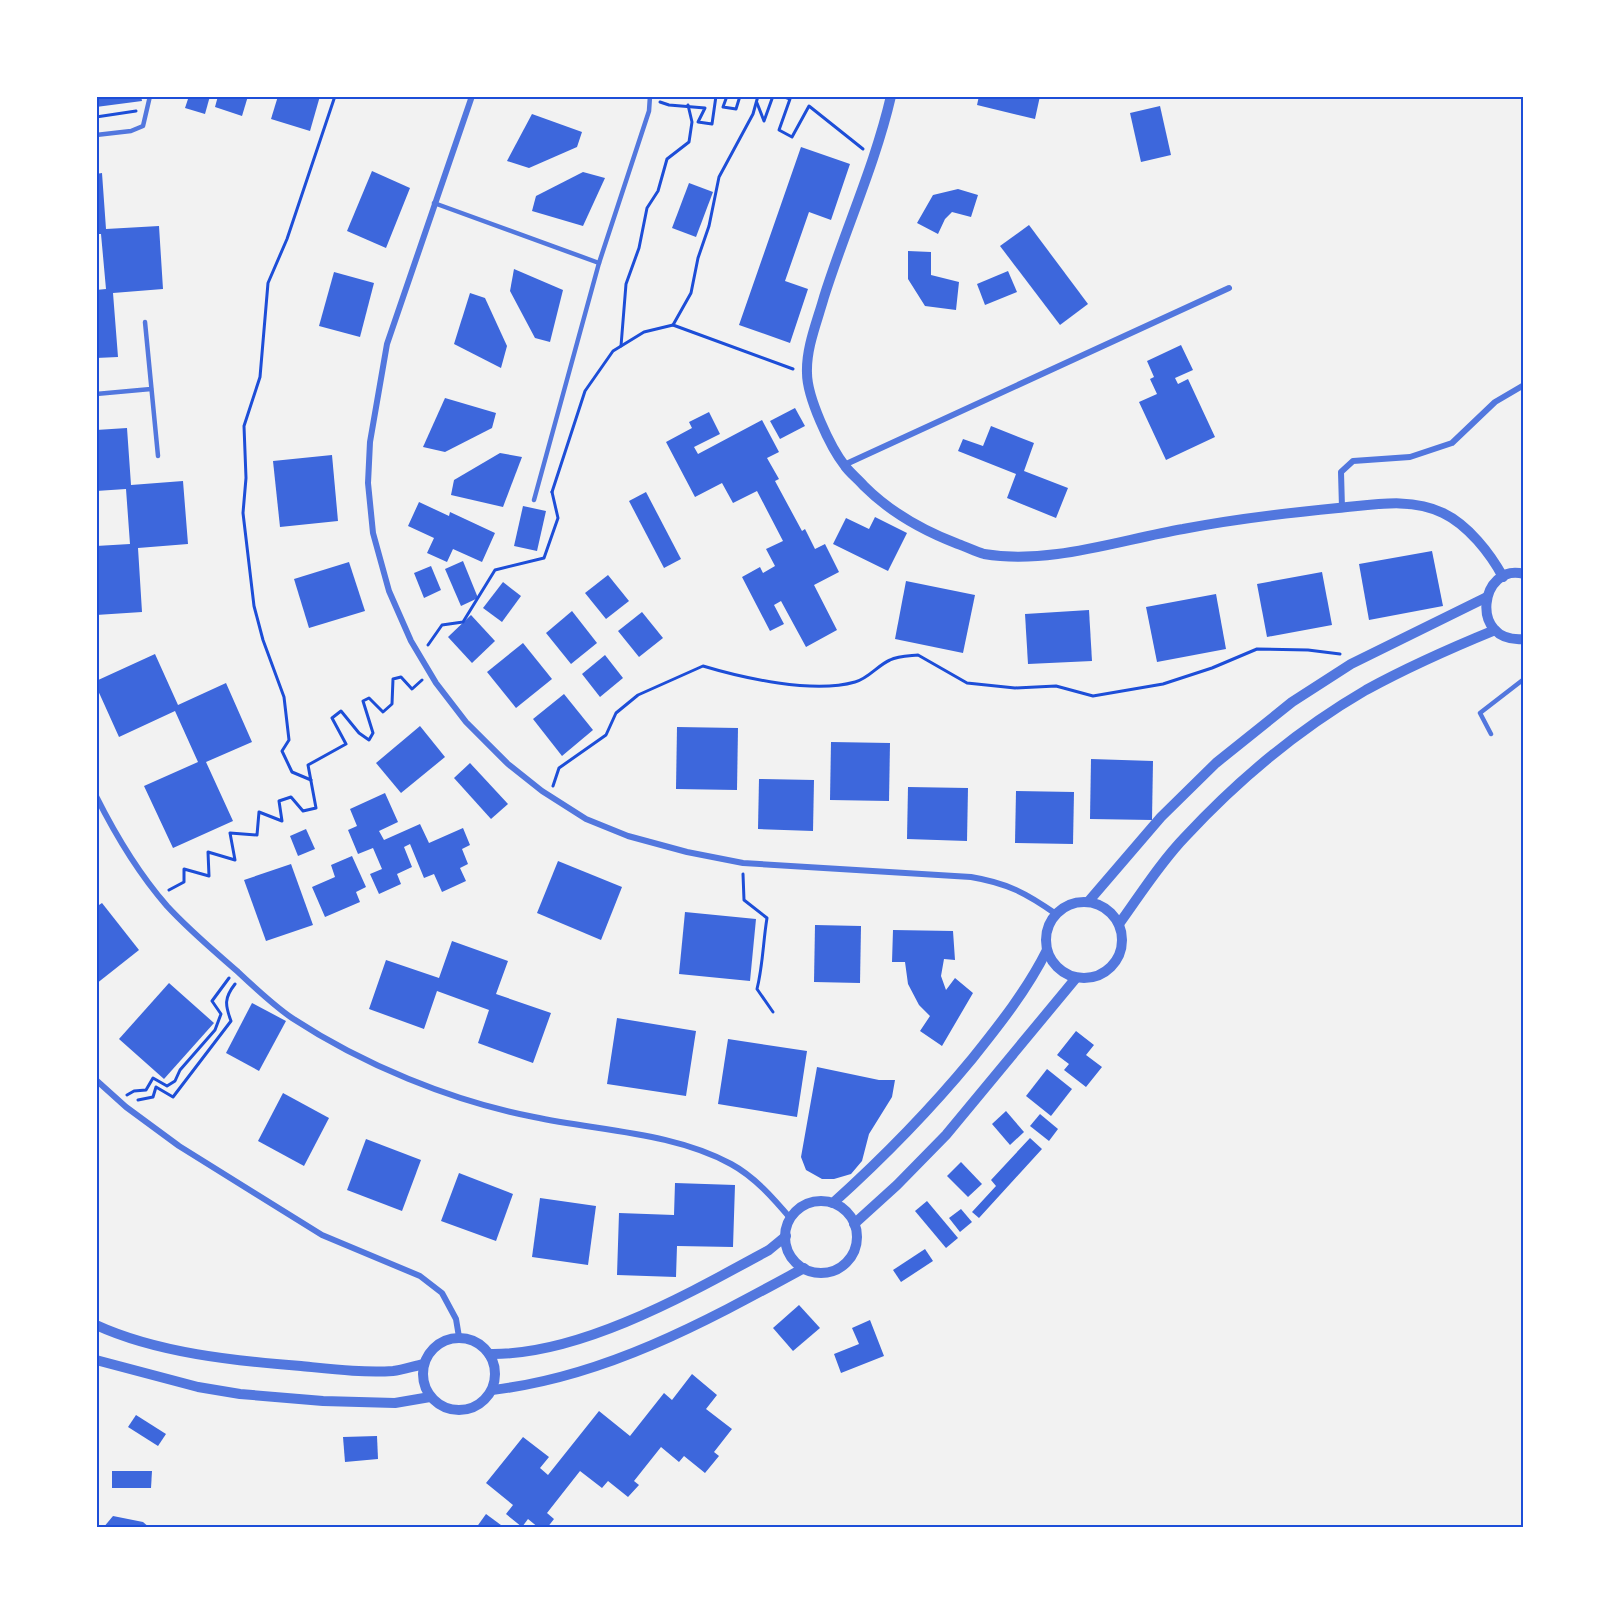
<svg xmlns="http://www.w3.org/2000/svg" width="1620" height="1624" font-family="'Alegreya Sans',sans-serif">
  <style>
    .building { fill: #3d67dc }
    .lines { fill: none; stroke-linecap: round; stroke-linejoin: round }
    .path { stroke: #1d4ed8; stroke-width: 3 }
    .service { stroke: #5277de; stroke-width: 4.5 }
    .minor { stroke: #5277de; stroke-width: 6 }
    .tertiary { stroke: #5277de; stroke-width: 10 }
    .neatline { fill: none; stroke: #1d4ed8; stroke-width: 2 }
  </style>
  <rect width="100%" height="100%" fill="#f2f2f2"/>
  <g class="building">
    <polygon points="96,96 141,96 142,101 96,107"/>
    <polygon points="189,96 210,96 205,114 185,108"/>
    <polygon points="218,96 248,96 242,116 215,107"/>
    <polygon points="278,96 320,96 310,131 271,119"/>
    <polygon points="979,96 1040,96 1035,119 977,105"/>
    <polygon points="1160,106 1171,155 1141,162 1130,113"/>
    <polygon points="532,114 582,132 577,147 529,168 507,161"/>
    <polygon points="801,147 850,164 831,220 809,212 785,281 808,289 790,343 739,325"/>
    <polygon points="372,171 410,188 386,248 347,231"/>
    <polygon points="583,172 605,178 583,226 532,211 536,196"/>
    <polygon points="102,173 106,229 159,226 163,289 113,293 118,357 96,358 96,290 106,289 101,234 96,234 96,174"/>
    <polygon points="689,183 713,192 696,237 672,228"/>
    <polygon points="958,189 978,195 971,217 952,212 945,219 938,234 917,223 933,195"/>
    <polygon points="1029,225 1088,304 1060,325 1000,246"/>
    <polygon points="908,251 931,252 931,275 959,282 956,310 925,306 908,279"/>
    <polygon points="514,269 563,290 550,342 535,338 510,291"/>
    <polygon points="1008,271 1017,292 985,305 977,284"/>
    <polygon points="334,272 374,283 360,337 319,326"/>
    <polygon points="470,293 485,298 507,346 501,368 454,344"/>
    <polygon points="1181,345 1193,370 1175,378 1178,384 1188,379 1215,437 1166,460 1139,402 1157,394 1150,379 1154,377 1147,361"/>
    <polygon points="445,398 496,413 492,428 445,452 423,447"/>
    <polygon points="795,408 805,426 780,439 770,421"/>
    <polygon points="709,412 720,434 694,447 698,454 762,420 779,452 767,458 779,479 775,481 802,531 805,529 815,549 825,544 839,572 814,585 837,630 806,647 781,601 774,605 784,624 770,631 742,577 760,567 763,573 775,566 766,549 783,541 757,491 733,503 722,483 695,497 666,442 692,428 689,422"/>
    <polygon points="991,426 1034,443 1024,471 1068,488 1056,518 1007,498 1016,474 958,451 963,439 983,446"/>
    <polygon points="127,428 131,485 183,481 188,544 138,548 142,612 96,615 96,546 130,544 126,489 96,491 96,430"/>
    <polygon points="500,453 522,457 503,507 451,495 454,480"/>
    <polygon points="332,455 338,521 280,527 273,461"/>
    <polygon points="646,492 681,559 664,568 629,501"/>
    <polygon points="419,502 449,516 450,512 495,533 482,562 453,549 447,562 427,553 434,538 408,526"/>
    <polygon points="523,506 546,511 537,551 514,546"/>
    <polygon points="875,517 907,533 888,571 833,544 846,518 869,529"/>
    <polygon points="1432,551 1443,606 1369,620 1359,564"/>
    <polygon points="463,561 478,598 461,606 445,569"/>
    <polygon points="349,562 365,611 309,628 294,579"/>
    <polygon points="431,566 441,590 424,598 414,573"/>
    <polygon points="1322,572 1332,625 1267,637 1257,584"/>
    <polygon points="608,575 629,601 606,619 585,593"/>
    <polygon points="906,581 975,595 963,653 895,639"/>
    <polygon points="503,582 521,596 502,622 483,608"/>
    <polygon points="1216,594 1226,649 1157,662 1146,607"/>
    <polygon points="1089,610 1092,661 1028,664 1025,614"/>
    <polygon points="572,611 597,643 571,664 546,633"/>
    <polygon points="642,612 663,638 639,657 618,631"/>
    <polygon points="471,615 495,641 472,663 448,637"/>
    <polygon points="523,643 552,679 516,708 487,672"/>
    <polygon points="155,654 178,705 226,683 252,742 206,762 233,821 173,848 144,786 198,762 175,711 119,737 96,686 96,681"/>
    <polygon points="605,655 623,678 600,697 582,674"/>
    <polygon points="564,694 593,730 562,756 533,719"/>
    <polygon points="420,726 445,757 401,793 376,763"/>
    <polygon points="677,727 738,728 737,790 676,789"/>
    <polygon points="831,742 890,743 889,801 830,800"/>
    <polygon points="1091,759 1153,761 1152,820 1090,819"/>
    <polygon points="470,763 508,804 491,819 454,778"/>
    <polygon points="759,779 814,780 813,831 758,829"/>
    <polygon points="908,787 968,788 967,841 907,839"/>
    <polygon points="1016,791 1074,792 1073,844 1015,843"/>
    <polygon points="385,793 398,822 379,831 384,840 420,824 429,843 463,828 470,845 462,849 468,864 460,868 466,881 442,892 434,874 424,878 410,844 404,847 412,867 397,874 401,884 379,894 370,874 382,869 373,848 358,854 348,830 357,826 350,809"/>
    <polygon points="306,829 315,849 298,856 290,836"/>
    <polygon points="352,856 366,887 356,892 360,902 325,917 312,887 335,877 331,865"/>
    <polygon points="558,861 622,887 601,940 537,913"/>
    <polygon points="291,864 313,925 266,941 244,880"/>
    <polygon points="102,903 139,950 96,984 96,907"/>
    <polygon points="685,912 756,919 750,981 679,974"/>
    <polygon points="815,925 861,926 860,983 814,982"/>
    <polygon points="893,930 953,931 955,960 944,959 941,976 946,990 955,978 973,993 942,1046 920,1031 930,1016 919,1005 908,984 905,962 892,962"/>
    <polygon points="452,941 508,961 496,994 551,1013 533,1063 478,1043 489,1010 437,991 424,1029 369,1009 386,960 439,978"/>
    <polygon points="169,983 214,1023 164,1079 119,1039"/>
    <polygon points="252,1003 286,1021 259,1071 226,1053"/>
    <polygon points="617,1018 696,1031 686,1096 607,1084"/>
    <polygon points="1076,1031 1094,1045 1086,1055 1102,1067 1086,1087 1064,1070 1069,1064 1057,1055"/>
    <polygon points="728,1039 807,1051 797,1117 718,1104"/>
    <polygon points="817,1067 879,1080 895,1080 892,1097 869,1134 862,1161 851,1174 834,1179 822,1179 806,1170 801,1157"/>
    <polygon points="1047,1069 1072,1089 1051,1116 1026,1096"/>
    <polygon points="283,1093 329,1118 304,1166 258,1141"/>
    <polygon points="1006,1111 1024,1132 1010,1145 992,1124"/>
    <polygon points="1040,1114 1058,1129 1049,1141 1030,1126"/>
    <polygon points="1030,1138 1042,1149 979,1218 972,1212 996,1186 991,1180"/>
    <polygon points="366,1139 421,1160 402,1211 347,1190"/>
    <polygon points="961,1162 982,1184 968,1197 947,1176"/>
    <polygon points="459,1173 513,1194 496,1241 441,1221"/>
    <polygon points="675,1183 735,1185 733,1247 677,1246 676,1277 617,1275 619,1213 674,1215"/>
    <polygon points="540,1198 596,1206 588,1265 532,1257"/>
    <polygon points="927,1201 958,1238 946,1248 915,1211"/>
    <polygon points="961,1209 972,1222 960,1232 949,1218"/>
    <polygon points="925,1249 933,1261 901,1282 893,1270"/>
    <polygon points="799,1305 820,1328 793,1351 773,1328"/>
    <polygon points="870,1320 884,1356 841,1373 834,1354 859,1344 852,1328"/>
    <polygon points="692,1374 717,1395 706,1409 732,1429 714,1452 719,1456 705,1473 684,1456 679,1462 661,1447 634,1481 639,1485 628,1497 608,1481 602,1488 580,1471 547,1513 554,1519 547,1528 539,1528 528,1519 522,1527 506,1514 513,1505 486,1483 523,1437 549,1457 540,1468 548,1475 599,1411 630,1436 664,1393 672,1400"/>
    <polygon points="136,1415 166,1434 158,1446 128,1427"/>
    <polygon points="377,1436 378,1459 345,1462 343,1437"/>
    <polygon points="112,1471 152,1471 151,1488 112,1488"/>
    <polygon points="486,1514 505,1528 476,1528"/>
    <polygon points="113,1516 143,1522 150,1528 103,1528"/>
  </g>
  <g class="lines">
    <g class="path">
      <polyline points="727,96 723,107 736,109 740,96"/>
      <polyline points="782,96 790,99 779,130 792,137 809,106 863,149"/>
      <polyline points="660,102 669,105 705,108 698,122 712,124 716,96"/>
      <polyline points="757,103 764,121 773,96"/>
      <polyline points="96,117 136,111"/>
      <polyline points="673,325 691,293 698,258 709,226 719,177 753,114 758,96"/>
      <polyline points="621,346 626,284 639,248 647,208 658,191 667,159 689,142 692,122 688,105"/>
      <polyline points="552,492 585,391 613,351 644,332 673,325 793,369"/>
      <polyline points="428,645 442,625 463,622 495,570 544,558 558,518 552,492"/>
      <polyline points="311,780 292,772 282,751 289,740 284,697 263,640 254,606 243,513 246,478 244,426 260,377 268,283 287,239 335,96"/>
      <path d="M553,786L559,768L606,735L616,713L638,695L703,666C743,678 813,694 855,682C868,679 878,665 890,660C898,656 909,656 918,655L967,683L1015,688L1056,686L1093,696L1163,684L1212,668L1257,649L1308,650L1340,654"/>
      <path d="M743,874L744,900L767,918C763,942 763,965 757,989L773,1012"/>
      <polyline points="169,890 184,882 184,869 209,876 208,852 235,860 230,833 257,835 259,812 282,821 279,801 291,797 303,811 316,808 308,765 346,744 332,718 341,711 359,733 369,740 373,733 363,701 369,698 383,712 392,704 393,679 401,677 412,689 422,680"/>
      <polyline points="127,1095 134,1091 146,1090 153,1078 167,1086 175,1081 180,1070 215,1030 221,1014 212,1001 229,978"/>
      <path d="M138,1100L153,1097L156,1087L173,1097L231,1021C225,1005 224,998 235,984"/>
    </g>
    <g class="service">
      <polyline points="96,135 131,131 143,126 150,96"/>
      <polyline points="434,203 599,263"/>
      <polyline points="145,322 158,456"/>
      <polyline points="96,394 151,389"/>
      <polyline points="534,500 599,263 649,111 650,96"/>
      <polyline points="1491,734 1480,713 1524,679"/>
    </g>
    <g class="minor">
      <path d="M472,96L387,344L370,442L368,483L373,533L389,591L411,641L436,683L466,722L508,764L542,791L586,819L628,836L687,852L743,863L971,877C1007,883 1026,893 1056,914"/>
      <polyline points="844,465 1229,288"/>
      <polyline points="1342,508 1341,472 1353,461 1410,457 1452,443 1495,402 1524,385"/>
      <path d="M96,796C115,834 139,874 167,906C189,930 213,950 237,971C254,987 273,1005 292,1018C362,1064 451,1101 534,1117C599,1131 672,1132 731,1164C755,1177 774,1199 791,1219"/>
      <polyline points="96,1080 126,1107 179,1146 322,1235 420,1276 442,1293 456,1319 459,1337"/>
    </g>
    <g class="tertiary">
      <path d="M891,96C875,165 845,230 824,297C817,322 806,348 807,373C807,397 830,447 845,466C850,473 858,479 864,486C890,512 924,531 958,544C967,547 976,552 984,554C1050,565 1119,540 1183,529C1234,519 1286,513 1338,508C1372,505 1411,497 1443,513C1468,525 1490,553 1503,577"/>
      <path d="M1524,574C1480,562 1468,644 1524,639"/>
      <circle cx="1084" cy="940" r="38"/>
      <polyline points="1088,902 1161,817 1216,763 1292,702 1351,664 1487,597"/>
      <path d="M1119,924C1140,895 1160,863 1185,837C1238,780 1299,729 1366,690C1408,667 1451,648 1495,630"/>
      <circle cx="821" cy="1237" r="36"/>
      <path d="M833,1203C883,1158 929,1111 972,1059C1000,1024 1027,990 1047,950"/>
      <polyline points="854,1224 897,1185 946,1135 1076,978"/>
      <path d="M96,1325C157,1353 235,1361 301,1366C331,1369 363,1373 393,1371C403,1370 414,1366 424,1364"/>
      <circle cx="459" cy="1374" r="36"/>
      <path d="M489,1354C580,1356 690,1293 769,1250L786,1236"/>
      <polyline points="96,1360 198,1387 240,1394 323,1401 395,1403 430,1397"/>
      <path d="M492,1390C605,1377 705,1322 804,1268"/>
    </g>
  </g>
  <rect width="1620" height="1624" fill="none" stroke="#ffffff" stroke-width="195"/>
  <rect x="98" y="98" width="1424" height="1428" class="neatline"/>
</svg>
